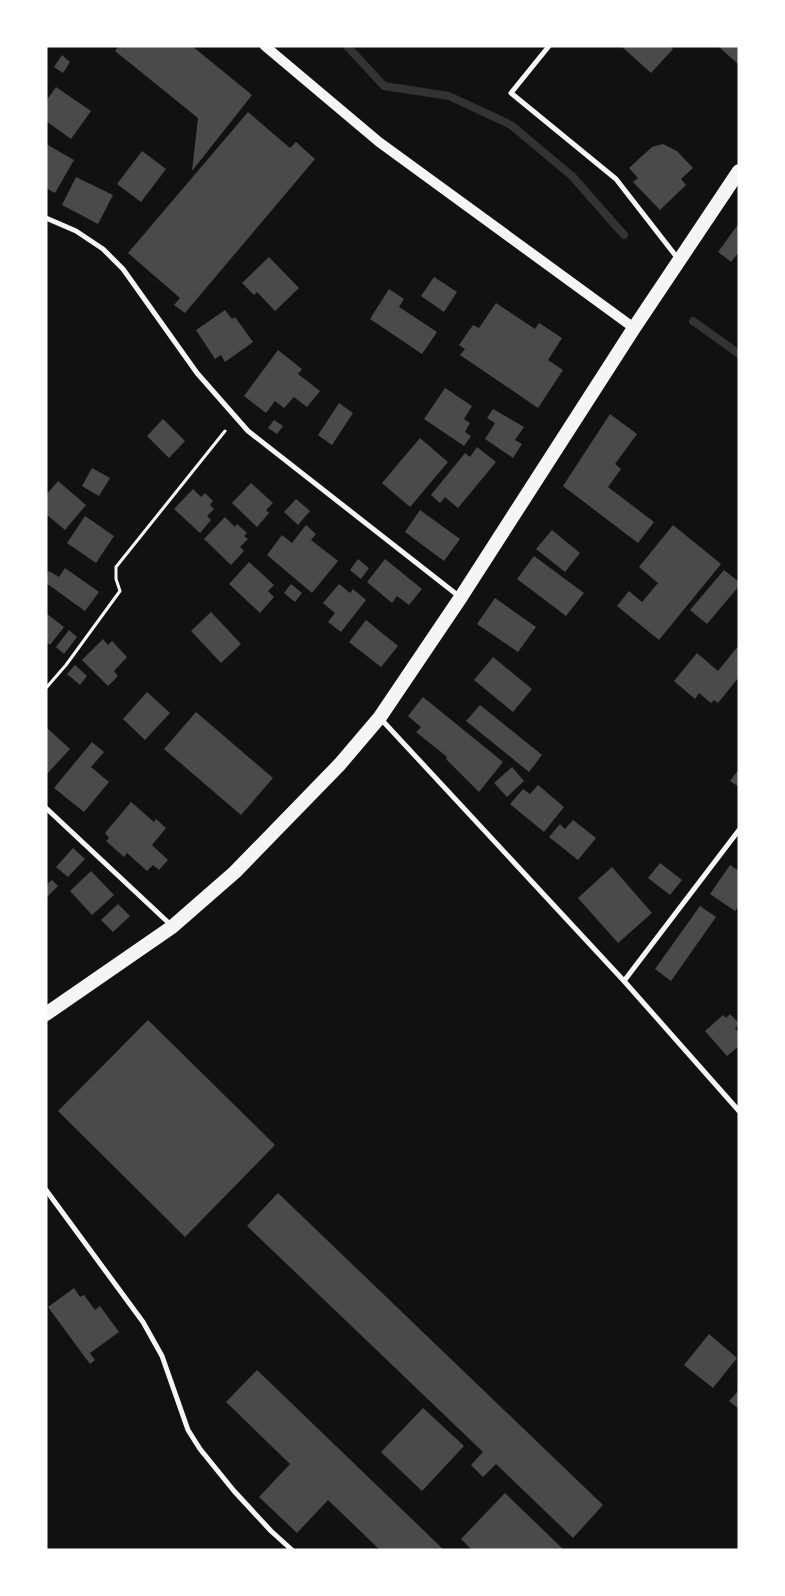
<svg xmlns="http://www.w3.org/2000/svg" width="785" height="1596" font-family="Roboto,sans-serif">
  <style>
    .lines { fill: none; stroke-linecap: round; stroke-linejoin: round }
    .stream { stroke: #333; stroke-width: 8 }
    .building { fill: #4a4a4a }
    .path { stroke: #f5f5f5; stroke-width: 3 }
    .minor { stroke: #f5f5f5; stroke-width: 5 }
    .secondary { stroke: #f5f5f5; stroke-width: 10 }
    .trunk { stroke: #f5f5f5; stroke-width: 14 }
  </style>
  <rect width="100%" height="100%" fill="#111"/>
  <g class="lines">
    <g class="stream">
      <polyline points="347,46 384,86 449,96 511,125 572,176 624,235"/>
      <polyline points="693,321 739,354"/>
    </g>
  </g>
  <g class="building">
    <polygon points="119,46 192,46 252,95 192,171 198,118 115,51"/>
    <polygon points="621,46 670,46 673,49 651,73"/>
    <polygon points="718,46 739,46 739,65"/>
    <polygon points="62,55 70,62 63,73 54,67"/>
    <polygon points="56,87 91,111 71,139 46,121 46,101"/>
    <polygon points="248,112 290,148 296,142 315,159 185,313 174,305 180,298 128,253"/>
    <polygon points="46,144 74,160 55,193 46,188"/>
    <polygon points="663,144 677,151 693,168 681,179 686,185 660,210 633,182 638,178 629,168 652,147"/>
    <polygon points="142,151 166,169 141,202 117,184"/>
    <polygon points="76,177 113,195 98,224 62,205"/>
    <polygon points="739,223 739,252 731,262 718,252"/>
    <polygon points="269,257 299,288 275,311 257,292 254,295 242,283"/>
    <polygon points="434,277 457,292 444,312 421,296"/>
    <polygon points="389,289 404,299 399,307 437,332 422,354 370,319"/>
    <polygon points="496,303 535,329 539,323 562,338 548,360 563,370 538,408 460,355 465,349 459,345 473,325 479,328"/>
    <polygon points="225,310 232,319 235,317 253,342 225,362 221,355 215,359 196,330"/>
    <polygon points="278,350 302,369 298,374 320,391 307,407 294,397 284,408 275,401 266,413 244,396"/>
    <polygon points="445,388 472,406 464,419 470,423 465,432 471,436 464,446 424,419"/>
    <polygon points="339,403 353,413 332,445 318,435"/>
    <polygon points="493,409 524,427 515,440 522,444 513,458 485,439 495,423 487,418"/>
    <polygon points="610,414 637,434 615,464 621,469 608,487 654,522 638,543 563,486"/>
    <polygon points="163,419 185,441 169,458 147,436"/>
    <polygon points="274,420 283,426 277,434 268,428"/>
    <polygon points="420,438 448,462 410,507 382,483"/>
    <polygon points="477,447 496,462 458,508 445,497 440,503 431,495 465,453 470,457"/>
    <polygon points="92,468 110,478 99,496 82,486"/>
    <polygon points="58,481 86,505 65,530 46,514 46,495"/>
    <polygon points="251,483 273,503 266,510 269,513 257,527 232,503"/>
    <polygon points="193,489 201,497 205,493 213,501 210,505 214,509 207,516 211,520 200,533 174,509"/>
    <polygon points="296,499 310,511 298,525 284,512"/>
    <polygon points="420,510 460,539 444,561 405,532"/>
    <polygon points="85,516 114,536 96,563 67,543"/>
    <polygon points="225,517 235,527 237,524 247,533 244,536 248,539 240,547 244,551 231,565 204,539"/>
    <polygon points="306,525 316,534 311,540 338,561 312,593 267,555 282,535 292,543"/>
    <polygon points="673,525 721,564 659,640 617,606 629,591 642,602 658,583 639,567"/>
    <polygon points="552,530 580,553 565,572 536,549"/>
    <polygon points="534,556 584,593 566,616 517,579"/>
    <polygon points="358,559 369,568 361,579 350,570"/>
    <polygon points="385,559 422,589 409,605 397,596 392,603 367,582"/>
    <polygon points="249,562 274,585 268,591 274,597 260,613 229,584"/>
    <polygon points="65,568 99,592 85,611 46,583 46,575 49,571 59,577"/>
    <polygon points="724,570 739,582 739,586 707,624 690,610"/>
    <polygon points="291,584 302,593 295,602 284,593"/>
    <polygon points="339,584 350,593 353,589 366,600 341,632 328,622 335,613 323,603"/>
    <polygon points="495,598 536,627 518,652 477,624"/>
    <polygon points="211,612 241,644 221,663 191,631"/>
    <polygon points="46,613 64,627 50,645 46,642"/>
    <polygon points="366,620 398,646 381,667 349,642"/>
    <polygon points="69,630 77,637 64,654 56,647"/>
    <polygon points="103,639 108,645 112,641 127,657 114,671 118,676 108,686 82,660"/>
    <polygon points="739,645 739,677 718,703 714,700 711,703 699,693 695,699 674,681 697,653 718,671"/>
    <polygon points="493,657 532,689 513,712 474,680"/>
    <polygon points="75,665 87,676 80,685 67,674"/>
    <polygon points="147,692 170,713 145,740 123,719"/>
    <polygon points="423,697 503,762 479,792 446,759 447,757 416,732 421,727 408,716"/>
    <polygon points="480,705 542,755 529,772 466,721"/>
    <polygon points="196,712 273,778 241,815 164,749"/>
    <polygon points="46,727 70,749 46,775"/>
    <polygon points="92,742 104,752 91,767 109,782 84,812 54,788"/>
    <polygon points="512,767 524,781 507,797 494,783"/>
    <polygon points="739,769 739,787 730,781"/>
    <polygon points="538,785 564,807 544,832 510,804 523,789 530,794"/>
    <polygon points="131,802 154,822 156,819 166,828 152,845 168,860 159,870 153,865 147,871 127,853 124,857 106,841 109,838 105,833"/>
    <polygon points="573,820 596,838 578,860 549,837 560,824 565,829"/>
    <polygon points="73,848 85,859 68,877 56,867"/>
    <polygon points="660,863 682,880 670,895 648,878"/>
    <polygon points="730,865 739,871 739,906 735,911 710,894"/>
    <polygon points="612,867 652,913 618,943 578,898"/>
    <polygon points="91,871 114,895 92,915 70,891"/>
    <polygon points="52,880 58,886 46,898 46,885"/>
    <polygon points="118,904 130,916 113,932 101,920"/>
    <polygon points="700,906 716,917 671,981 655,969"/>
    <polygon points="730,1014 739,1023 735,1029 739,1032 739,1046 727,1056 705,1031 723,1015 726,1018"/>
    <polygon points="148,1020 275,1145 185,1237 58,1111"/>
    <polygon points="278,1193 603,1505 573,1538 496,1464 483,1477 471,1465 483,1452 247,1226"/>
    <polygon points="74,1288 80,1297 84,1295 95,1310 100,1306 119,1332 90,1353 95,1360 90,1364 48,1307"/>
    <polygon points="709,1334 737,1358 713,1388 684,1365"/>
    <polygon points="257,1370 444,1550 380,1550 328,1500 297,1533 259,1497 290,1464 226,1402"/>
    <polygon points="739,1390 739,1409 729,1401"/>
    <polygon points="423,1408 464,1446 422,1491 381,1452"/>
    <polygon points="505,1493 564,1550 472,1550 461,1539"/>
  </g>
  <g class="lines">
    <polyline class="path" points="46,688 66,665 120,591 116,579 116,567 225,431"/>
    <g class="minor">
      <polyline points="549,46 511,93 616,179 679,260"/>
      <polyline points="46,218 76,231 103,249 123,269 197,373 248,431 460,597"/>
      <polyline points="380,718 624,981 739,1111"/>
      <polyline points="46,808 172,926"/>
      <polyline points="624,981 739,830"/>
      <polyline points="46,1190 143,1322 162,1356 188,1430 200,1449 234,1491 271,1531 292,1550"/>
    </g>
    <polyline class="secondary" points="265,46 379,142 634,328"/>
    <polyline class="trunk" points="46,1014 172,927 235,872 340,764 380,717 461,597 634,328 739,171"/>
  </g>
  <rect width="785" height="1596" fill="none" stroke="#ffffff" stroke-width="95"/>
</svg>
